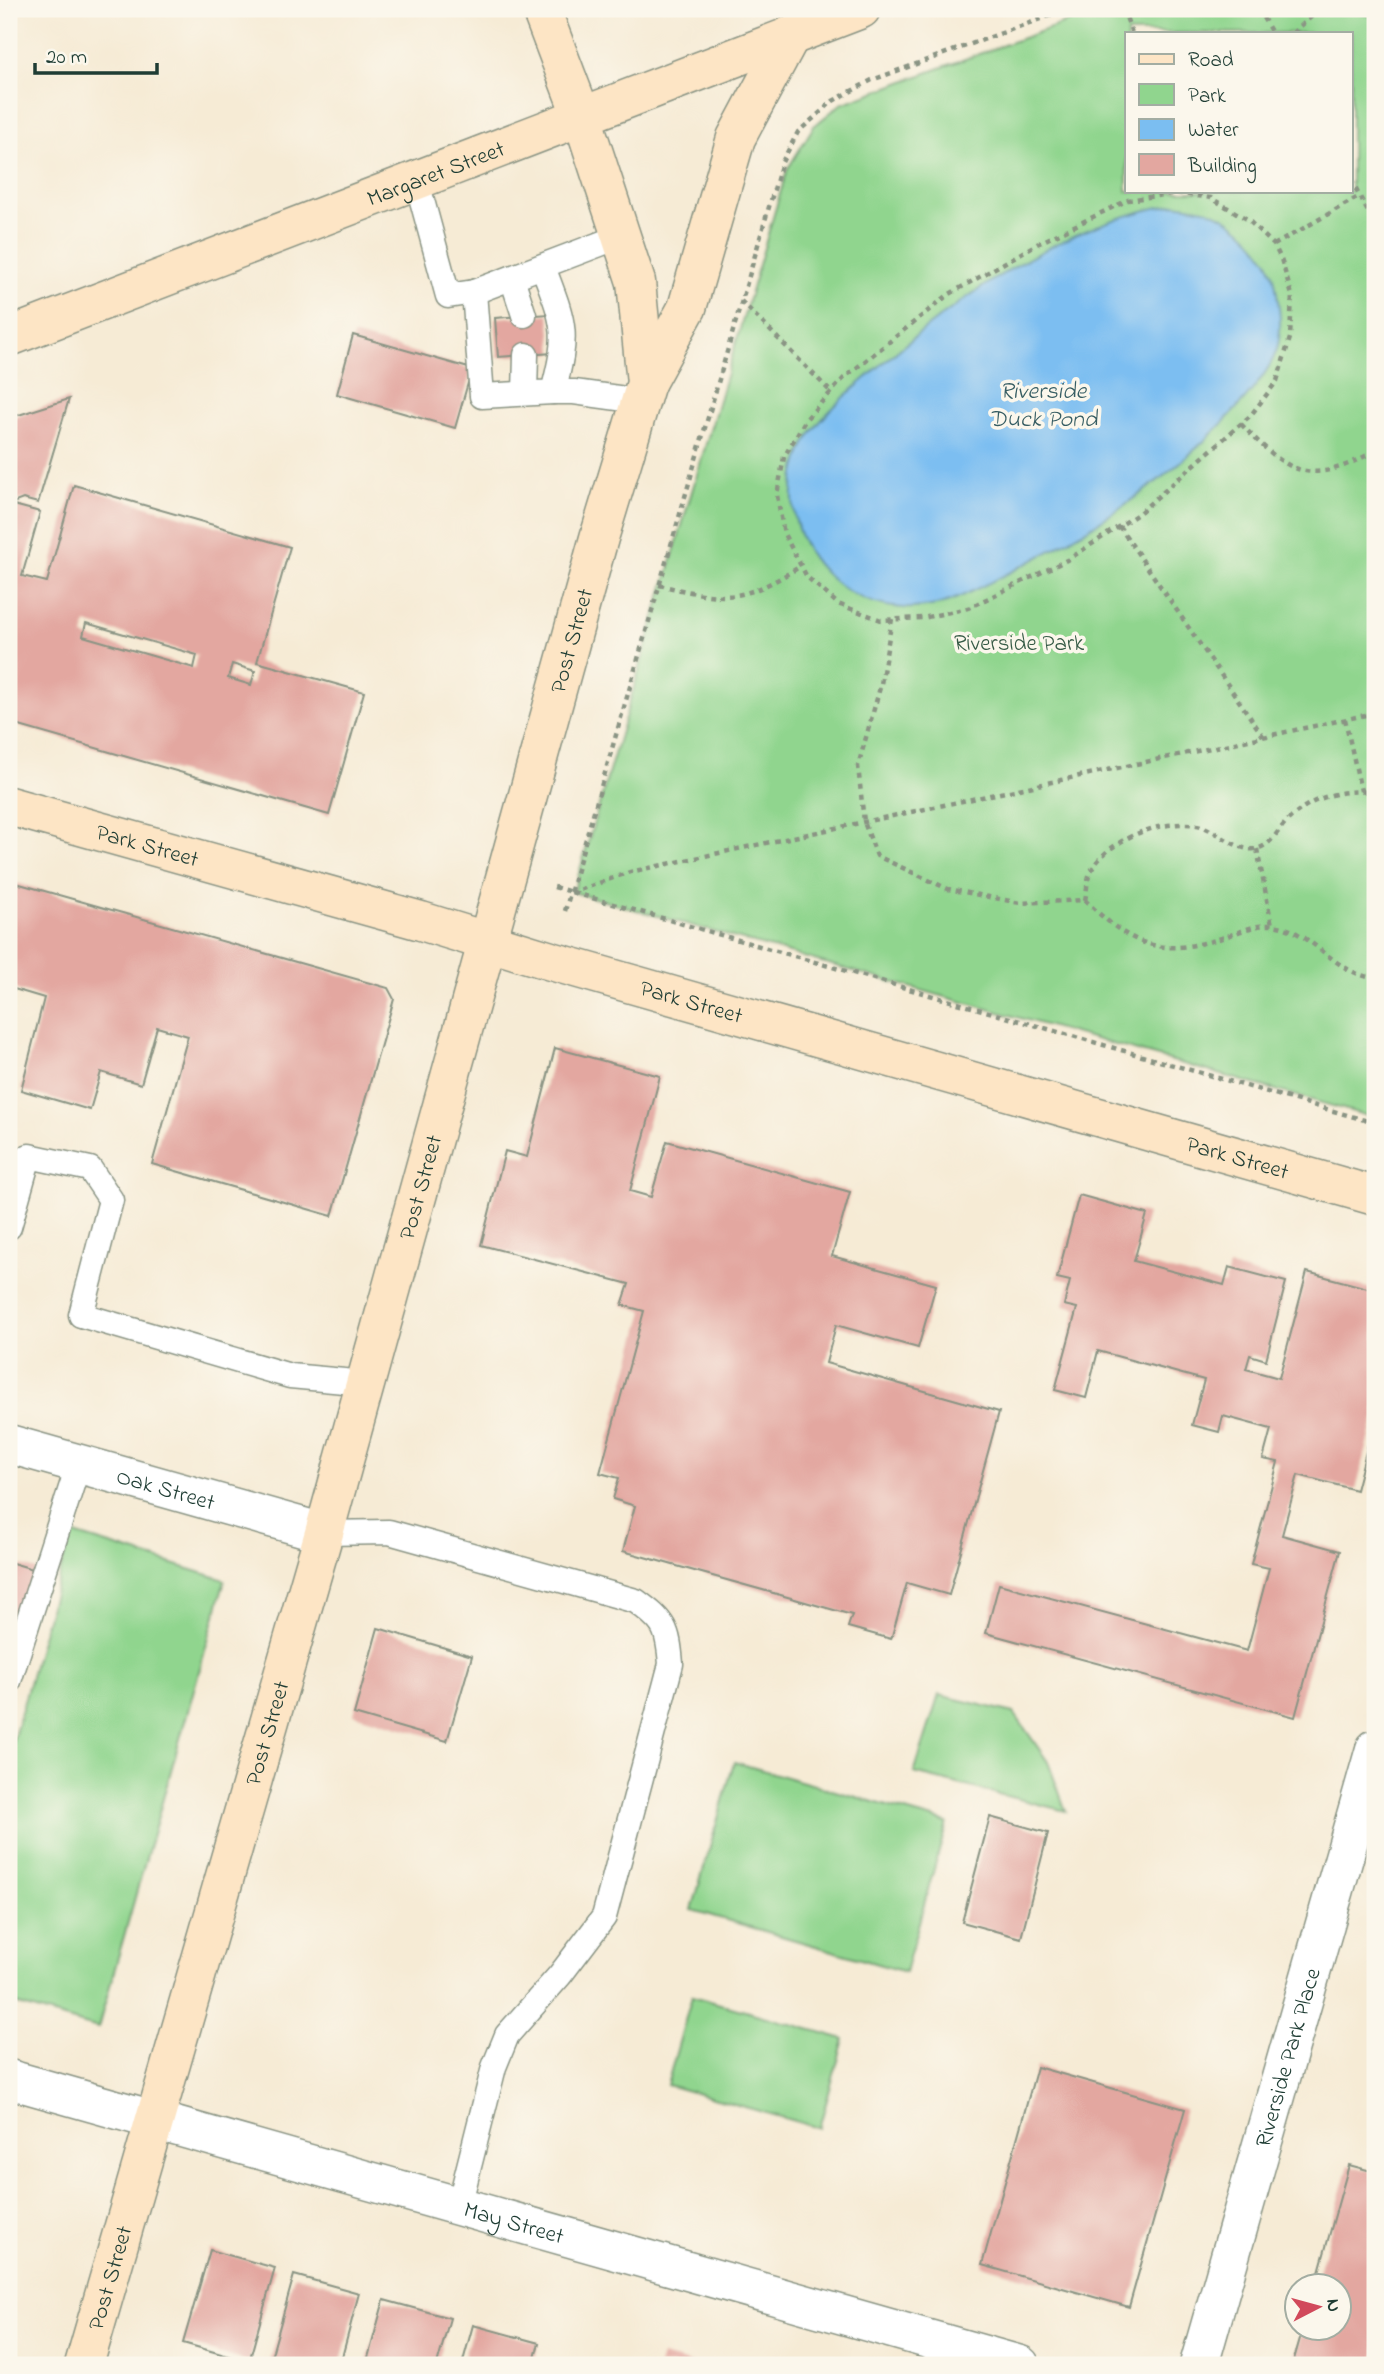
<svg xmlns="http://www.w3.org/2000/svg" width="1384" height="2374" font-family="'Indie Flower',sans-serif">
  <style>
    .green { fill: #90d58e; stroke: #588961; stroke-width: 2; fill-rule: evenodd }
    .water { fill: #7bbef1; stroke: #4d7e92; stroke-width: 2 }
    .building { fill: #e3a7a0; fill-rule: evenodd }
    .lines { fill: none; stroke-linecap: round; stroke-linejoin: round }
    .lane-casing { stroke: #8a9484; stroke-width: 27 }
    .street-casing { stroke: #8a9484; stroke-width: 41 }
    .secondary-casing { stroke: #8a9484; stroke-width: 41 }
    .path { stroke: #8a9484; stroke-width: 4.5; stroke-dasharray: 5 5; stroke-linecap: butt }
    .lane { stroke: #fff; stroke-width: 24 }
    .street { stroke: #fff; stroke-width: 38 }
    .secondary { stroke: #fde5c5; stroke-width: 38 }
    .labels { text-anchor: middle; stroke-width: 7; stroke-linejoin: round; paint-order: stroke }
    .street-label { font-size: 23px; fill: #1f3d34; stroke: #fbf7ec }
    .park-label { font-size: 23px; fill: #365b46; stroke: #fbf7ec }
    .water-label { font-size: 24px; font-style: italic; fill: #365d63; stroke: #fbf7ec }
  </style>
  <rect width="100%" height="100%" fill="#fbf7ec"/>
  <filter id="ink" filterUnits="userSpaceOnUse"><feTurbulence type="fractalNoise" baseFrequency=".0143" numOctaves="2"/><feDisplacementMap in="SourceGraphic" scale="14" xChannelSelector="R" yChannelSelector="G"/><feConvolveMatrix kernelMatrix="1 2 1 2 8 2 1 2 1" color-interpolation-filters="sRGB"/></filter>
  <filter id="wash" filterUnits="userSpaceOnUse"><feTurbulence type="fractalNoise" baseFrequency=".00686" numOctaves="4" result="noise"/><feDisplacementMap in="SourceGraphic" scale="28" xChannelSelector="R" yChannelSelector="G"/><feGaussianBlur stdDeviation="1.57" result="paint"/><feColorMatrix in="noise" values="0 0 0 0 0 0 0 0 0 0 0 0 0 0 0 0 0 1.4 0 .05"/><feComposite in="paint" operator="in"/></filter>
  <g filter="url(#wash)">
    <rect width="100%" height="100%" fill="#f6ebd5"/>
    <g class="green">
      <path d="M1103,9H1345L1375,17V1118L576,893L574,890L787,170L814,126L841,104ZM1127,33H1351V191H1127Z"/>
      <polygon points="71,1533 225,1580 98,2028 9,2002 9,1755"/>
      <polygon points="939,1695 1014,1713 1048,1762 1066,1811 914,1773"/>
      <polygon points="734,1762 947,1823 905,1972 692,1910"/>
      <polygon points="692,1996 844,2039 819,2128 667,2085"/>
    </g>
    <path class="water" d="M1175,204C1186,206 1198,207 1208,210C1236,219 1271,254 1275,282C1279,304 1283,327 1277,349C1270,371 1250,394 1235,410C1159,493 1063,548 962,596C865,642 759,549 803,448C815,421 844,397 866,378C953,301 1059,224 1175,204Z"/>
    <g id="blocks">
      <g class="building">
        <polygon points="549,314 553,353 498,357 495,318"/>
        <polygon points="353,335 472,369 455,428 337,394"/>
        <path d="M69,399L38,503L23,499L10,504L40,512L22,576L47,582L74,485L290,547L257,662L364,692L329,815L9,723V418ZM86,623L197,655L194,668L83,636ZM232,664L255,671L251,685L228,678Z"/>
        <polygon points="9,881 388,988 394,999 332,1216 152,1164 188,1036 157,1027 141,1084 101,1072 90,1110 21,1090 44,998 14,989 9,1005"/>
        <polygon points="555,1048 660,1076 630,1191 651,1197 667,1141 850,1192 832,1256 936,1285 918,1348 836,1325 826,1363 999,1412 949,1595 907,1583 891,1639 848,1627 852,1615 623,1551 635,1506 613,1499 619,1478 600,1473 644,1311 622,1305 629,1284 481,1245 505,1151 527,1157"/>
        <polygon points="1079,1195 1147,1214 1134,1261 1224,1285 1229,1267 1286,1282 1266,1360 1250,1355 1246,1369 1279,1378 1307,1272 1375,1290 1375,1417 1356,1490 1298,1475 1282,1535 1340,1551 1295,1717 986,1633 999,1584 1247,1651 1269,1568 1251,1564 1278,1462 1263,1459 1271,1429 1223,1416 1219,1432 1192,1425 1204,1380 1098,1351 1086,1398 1055,1390 1077,1308 1064,1305 1070,1281 1057,1278"/>
        <polygon points="9,1562 36,1570 9,1662"/>
        <polygon points="378,1628 472,1656 447,1741 354,1714"/>
        <polygon points="990,1817 1048,1833 1021,1938 962,1922"/>
        <polygon points="1037,2067 1185,2109 1129,2307 982,2265"/>
        <polygon points="1349,2165 1375,2172 1375,2365 1301,2365 1293,2363 1303,2328 1338,2328 1338,2286 1315,2286"/>
        <polygon points="210,2250 275,2268 249,2362 183,2343"/>
        <polygon points="294,2275 359,2293 340,2365 269,2365"/>
        <polygon points="384,2300 450,2318 437,2365 366,2365"/>
        <polygon points="473,2325 539,2343 533,2365 462,2365"/>
        <polygon points="662,2356 693,2364 693,2365 659,2365"/>
        <polygon points="557,2360 573,2365 556,2365"/>
      </g>
    </g>
  </g>
  <g filter="url(#ink)">
    <use href="#blocks" fill-opacity="0" stroke="#8a9484" stroke-width="2"/>
    <g class="lines">
      <defs>
        <g id="lane">
          <polyline points="417,182 448,296 474,292 621,236"/>
          <polyline points="512,278 524,315"/>
          <path d="M474,292L482,396L553,392C569,331 565,325 543,267"/>
          <polyline points="553,392 574,392 640,401"/>
          <polyline points="525,393 526,355"/>
          <polyline points="9,1227 29,1156 90,1169 111,1200 81,1315 290,1376 366,1383"/>
          <path d="M324,1533L389,1532L636,1601C665,1622 668,1628 671,1664L604,1917L560,1975L507,2035L494,2067L459,2206"/>
          <polyline points="9,1681 79,1463"/>
        </g>
        <g id="street">
          <path id="s1" d="M9,1444L324,1533"/>
          <path id="s2" d="M9,2079L1020,2365"/>
          <path id="s3" d="M1199,2365L1375,1749"/>
        </g>
        <g id="secondary">
          <path id="s4" d="M9,337L861,9"/>
          <polyline points="646,383 687,308 736,138 791,35"/>
          <path id="s5" d="M9,806L421,921L551,961L1375,1196"/>
          <path id="s6" d="M84,2365L324,1533L599,538L646,383L636,282L582,117L541,9"/>
        </g>
      </defs>
      <use href="#lane" class="lane-casing"/>
      <use href="#street" class="street-casing"/>
      <use href="#secondary" class="secondary-casing"/>
      <g class="path">
        <polyline points="1123,9 1132,33"/>
        <polyline points="1258,9 1272,33"/>
        <polyline points="1293,33 1320,9"/>
        <polyline points="1351,180 1375,225"/>
        <polygon points="1177,193 1211,198 1247,219 1274,245 1281,259 1292,295 1290,338 1277,381 1251,415 1138,514 1069,559 968,608 923,618 881,620 838,604 807,577 784,534 777,495 784,457 806,419 845,377 948,295 1037,244 1128,200"/>
        <polyline points="1274,245 1360,196"/>
        <polyline points="741,301 831,392"/>
        <path d="M1241,424C1290,475 1309,487 1375,451"/>
        <polyline points="1119,526 1263,736"/>
        <path d="M659,585C728,601 740,603 801,566"/>
        <path d="M892,619L881,684L858,766L864,822L877,856L948,889L1020,903L1085,900C1132,947 1160,958 1225,937C1239,932 1256,924 1271,925C1311,928 1333,974 1375,978"/>
        <polyline points="1345,719 1361,791"/>
        <polyline points="1257,849 1272,925"/>
        <polyline points="554,887 1375,1123"/>
        <polyline points="571,893 630,872 1375,713"/>
        <path d="M1085,900C1087,892 1087,880 1090,873C1106,839 1162,819 1197,825C1217,829 1236,852 1256,849C1271,846 1277,831 1287,821C1309,798 1345,787 1375,793"/>
        <polyline points="565,911 782,162 798,132 833,101 872,80 1068,9"/>
      </g>
      <use href="#lane" class="lane"/>
      <use href="#street" class="street"/>
      <use href="#secondary" class="secondary"/>
    </g>
  </g>
  <g class="labels">
    <g class="street-label">
      <text dy="8" stroke="none"><textPath href="#s4" startOffset="457">Margaret Street</textPath></text>
      <text dy="8" stroke="none"><textPath href="#s6" startOffset="1792">Post Street</textPath></text>
      <text dy="8" stroke="none"><textPath href="#s5" startOffset="144">Park Street</textPath></text>
      <text dy="8" stroke="none"><textPath href="#s5" startOffset="710">Park Street</textPath></text>
      <text dy="8" stroke="none"><textPath href="#s5" startOffset="1278">Park Street</textPath></text>
      <text dy="8" stroke="none"><textPath href="#s6" startOffset="1225">Post Street</textPath></text>
      <text dy="8" stroke="none"><textPath href="#s1" startOffset="163">Oak Street</textPath></text>
      <text dy="8" stroke="none"><textPath href="#s6" startOffset="658">Post Street</textPath></text>
      <text dy="8" stroke="none"><textPath href="#s3" startOffset="320">Riverside Park Place</textPath></text>
      <text dy="8" stroke="none"><textPath href="#s2" startOffset="525">May Street</textPath></text>
      <text dy="8" stroke="none"><textPath href="#s6" startOffset="91">Post Street</textPath></text>
    </g>
    <g class="park-label">
      <text x="1019" y="650">Riverside Park</text>
    </g>
    <g class="water-label">
      <text x="1043" y="398">Riverside<tspan x="1043" dy="28">Duck Pond</tspan></text>
    </g>
  </g>
  <rect width="1384" height="2374" fill="none" stroke="#fbf7ec" stroke-width="35"/>
  <rect x="1125" y="32" width="228" height="161" fill="#fbf7ec" stroke="#a3ada2" stroke-width="2"/>
  <rect x="1139" y="54" width="35" height="10" fill="#fde5c5" stroke="#a3ada2" stroke-width="2"/>
  <text x="1188" y="66" font-size="21" fill="#1f3d34">Road</text>
  <rect x="1139" y="84" width="35" height="21" fill="#90d58e" stroke="#a3ada2" stroke-width="2"/>
  <text x="1188" y="102" font-size="21" fill="#1f3d34">Park</text>
  <rect x="1139" y="119" width="35" height="21" fill="#7bbef1" stroke="#a3ada2" stroke-width="2"/>
  <text x="1188" y="136" font-size="21" fill="#1f3d34">Water</text>
  <rect x="1139" y="154" width="35" height="21" fill="#e3a7a0" stroke="#a3ada2" stroke-width="2"/>
  <text x="1188" y="172" font-size="21" fill="#1f3d34">Building</text>
  <g transform="translate(1318 2307) rotate(84)"><circle r="33" fill="#fbf7ec" stroke="#a3ada2" stroke-width="2"/>
  <path d="M0-5L12 26L0 18L-12 26Z" fill="#d1495b"/>
  <text y="-10" font-size="19" font-weight="bold" text-anchor="middle" fill="#1f3d34">N</text>
  </g>
  <path d="M35 63v10h122v-10" fill="none" stroke="#1f3d34" stroke-width="3.5"/>
  <text x="46" y="63" font-size="21" fill="#1f3d34" stroke="#fbf7ec" stroke-width="5" paint-order="stroke">20 m</text>
</svg>
